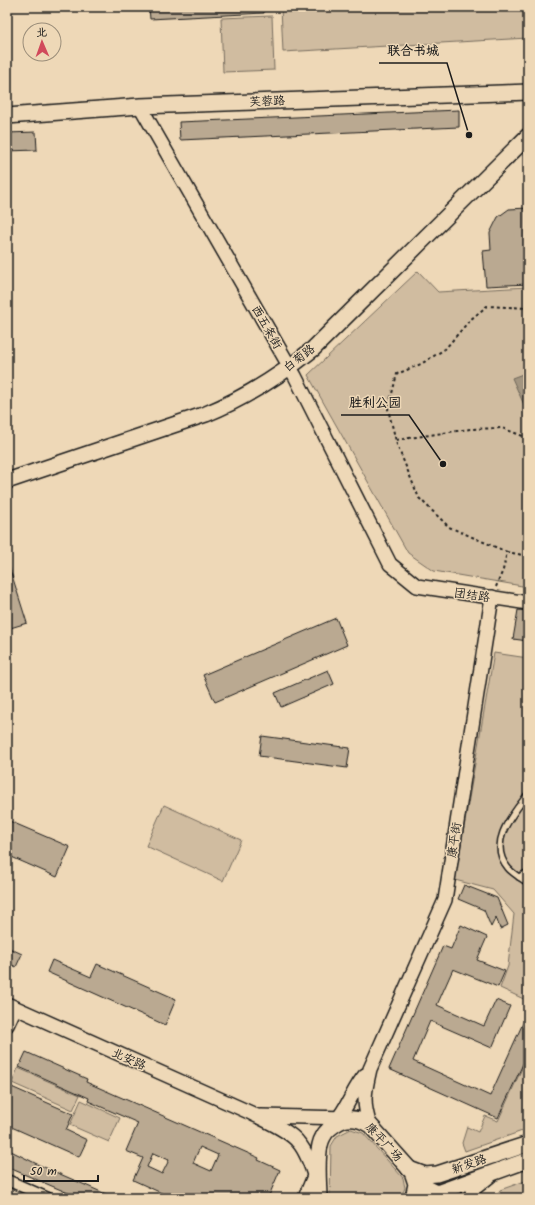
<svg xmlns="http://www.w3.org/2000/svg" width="535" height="1205" font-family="Kalam,'LXGW WenKai TC',sans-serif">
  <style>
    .green { fill: #d0bca0; stroke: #766c5e }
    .water { fill: #a39580; stroke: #6d6558 }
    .building { fill: #baa991; stroke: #1c1c1c; fill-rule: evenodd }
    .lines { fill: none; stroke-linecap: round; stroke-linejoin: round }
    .service-casing { stroke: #1c1c1c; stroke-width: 8 }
    .minor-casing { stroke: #1c1c1c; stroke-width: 13 }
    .tertiary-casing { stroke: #1c1c1c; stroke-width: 16 }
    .secondary-casing { stroke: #1c1c1c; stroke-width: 18 }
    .path { stroke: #1c1c1c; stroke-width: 2; stroke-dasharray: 3 3; stroke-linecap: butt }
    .service { stroke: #eed8b7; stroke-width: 5 }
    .minor { stroke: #eed8b7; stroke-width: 10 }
    .tertiary { stroke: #eed8b7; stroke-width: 13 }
    .secondary { stroke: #eed8b7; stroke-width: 15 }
    .labels { text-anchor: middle; stroke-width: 3; stroke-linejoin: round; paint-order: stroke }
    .street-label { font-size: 12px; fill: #1c1c1c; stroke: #eed8b7 }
    .leader { fill: none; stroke: #1c1c1c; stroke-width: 1.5 }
    .callout-dot { fill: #1c1c1c; stroke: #eed8b7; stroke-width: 1.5 }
    .callout-label { font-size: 13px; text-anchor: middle; font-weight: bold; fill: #1c1c1c; stroke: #eed8b7; stroke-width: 3; stroke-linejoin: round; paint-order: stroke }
  </style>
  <rect width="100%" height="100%" fill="#eed8b7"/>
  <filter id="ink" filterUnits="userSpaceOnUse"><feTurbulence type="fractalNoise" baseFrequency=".025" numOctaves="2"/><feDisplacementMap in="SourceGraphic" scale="8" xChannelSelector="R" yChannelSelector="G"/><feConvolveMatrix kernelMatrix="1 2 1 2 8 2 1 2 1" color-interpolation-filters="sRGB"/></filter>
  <g filter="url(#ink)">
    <g class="green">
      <polygon points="281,7 528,7 528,38 283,52"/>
      <polygon points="272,16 274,70 223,72 221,18"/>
      <polygon points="418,271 438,292 528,287 528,587 434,571 408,553 308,375"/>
      <polygon points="494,653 528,658 528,1001 500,988 508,966 514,914 493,890 455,880"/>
      <polygon points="164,805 241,840 223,881 146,846"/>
      <polygon points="528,1055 528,1129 465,1151 462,1143 467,1127 478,1132 485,1116 498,1121"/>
      <polygon points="18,1068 80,1095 73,1110 12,1083"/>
      <polygon points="81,1100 120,1118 109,1142 70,1125"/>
      <polygon points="351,1129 363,1133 403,1178 405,1188 400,1198 330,1198 331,1146 337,1136"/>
      <polygon points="528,1180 528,1198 495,1198 500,1190"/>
    </g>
    <polygon class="water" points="528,372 528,407 525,407 512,378"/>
    <g class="building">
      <polygon points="149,7 264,7 264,13 150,19"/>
      <polygon points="459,110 459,127 180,140 179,122"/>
      <polygon points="36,132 37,150 7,151 7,133"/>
      <polygon points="528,208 528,284 486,286 483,251 491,250 490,233 498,217 509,209"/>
      <polygon points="7,566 9,566 27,623 7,629"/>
      <polygon points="518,610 528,611 528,641 513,639"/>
      <polygon points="336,618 347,645 215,702 203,675"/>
      <polygon points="328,670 334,684 281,707 275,693"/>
      <polygon points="262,736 350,748 347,768 259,756"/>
      <polygon points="7,820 70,847 57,877 7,855"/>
      <polygon points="464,885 497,898 508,925 500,929 496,917 491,927 484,910 458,899"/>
      <polygon points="461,925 487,937 477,960 505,971 498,987 453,969 437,1005 484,1026 496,1000 510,1006 492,1048 430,1021 413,1061 490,1096 528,1012 528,1053 498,1118 389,1069 443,946 451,949"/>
      <polygon points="7,947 22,954 16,967 7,962"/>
      <polygon points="52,960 91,977 97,964 176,999 165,1025 47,972"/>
      <path d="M26,1052L87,1079L86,1082L259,1158L258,1160L280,1170L268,1198H167L168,1196L133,1180L143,1158L126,1151L138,1123L88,1101L89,1098L19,1067ZM200,1147L218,1155L211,1171L193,1163ZM153,1153L169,1160L162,1174L147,1167Z"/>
      <polygon points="7,1085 73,1114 66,1130 87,1140 79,1157 7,1125"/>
      <polygon points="7,1149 37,1164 115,1198 80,1198 7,1167"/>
    </g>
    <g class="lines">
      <defs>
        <g id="service">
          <path d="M528,794C512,815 487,843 508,868C513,874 522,879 528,883"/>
          <polyline points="519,877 528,872"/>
        </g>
        <polyline id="minor" points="7,1180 48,1198"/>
        <g id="tertiary">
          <polyline points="140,106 295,376 390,564 417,586 528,603"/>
          <path d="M7,1004L251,1113C264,1120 289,1130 298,1142C307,1152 312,1168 316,1181"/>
          <polyline points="7,1025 15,1008"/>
          <polyline points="260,1116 348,1118"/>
          <path d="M335,1122C348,1108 353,1089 365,1075"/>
          <path d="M370,1125C362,1102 365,1091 370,1069L445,900L492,597"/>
          <polyline points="415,1178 423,1185 450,1198"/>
          <polyline points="470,1198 475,1188 490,1176"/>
        </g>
        <g id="secondary">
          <polyline points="7,116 140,106 528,92"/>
          <path d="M7,481L206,414C245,398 281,375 313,349L528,136"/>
          <polyline points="409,1169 425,1175 437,1174 528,1144"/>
          <polyline points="306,1198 316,1174"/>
          <path d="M319,1198C319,1182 315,1150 323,1137C326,1130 332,1126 339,1122C349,1116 360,1119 370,1125L412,1172L416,1184L413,1198"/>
          <polyline points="423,1198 528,1160"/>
        </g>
      </defs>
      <use href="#service" class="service-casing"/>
      <use href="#minor" class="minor-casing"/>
      <use href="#tertiary" class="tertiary-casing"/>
      <use href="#secondary" class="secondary-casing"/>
      <g class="path">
        <polyline points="396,440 470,429 502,428 528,438"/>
        <polyline points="507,552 449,527 419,498 397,445 388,409 397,374 421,364 445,349 470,320 487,306 528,308"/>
        <polyline points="496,587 503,570 507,552 528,556"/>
      </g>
      <use href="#service" class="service"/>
      <use href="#minor" class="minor"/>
      <use href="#tertiary" class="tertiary"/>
      <use href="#secondary" class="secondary"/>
    </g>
  </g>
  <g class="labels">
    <g class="street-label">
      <text transform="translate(267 101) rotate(-2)" y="4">芙蓉路</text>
      <text transform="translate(267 327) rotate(60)" y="4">西五条街</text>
      <text transform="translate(299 358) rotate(-38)" y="4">白菊路</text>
      <text transform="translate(472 595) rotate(8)" y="4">团结路</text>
      <text transform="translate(454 840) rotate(-81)" y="4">康平街</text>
      <text transform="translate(129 1059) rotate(24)" y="4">北安路</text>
      <text transform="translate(384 1142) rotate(47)" y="4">康平广场</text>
      <text transform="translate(469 1164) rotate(-19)" y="4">新发路</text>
    </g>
  </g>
  <path class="leader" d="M469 135L447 63H379M443 464L409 415H341"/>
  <g class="callout-dot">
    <circle cx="469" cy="135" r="4"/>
    <circle cx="443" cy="464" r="4"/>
  </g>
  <g class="callout-label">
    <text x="413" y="55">联合书城</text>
    <text x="375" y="407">胜利公园</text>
  </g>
  <rect width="535" height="1205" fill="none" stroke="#eed8b7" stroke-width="24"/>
  <rect x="12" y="12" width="511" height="1181" fill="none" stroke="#1c1c1c" stroke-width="1.5" filter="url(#ink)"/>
  <g transform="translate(42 42) rotate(358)"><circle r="19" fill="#eed8b7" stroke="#9a8d79"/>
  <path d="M0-3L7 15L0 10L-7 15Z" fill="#d1495b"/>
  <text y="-6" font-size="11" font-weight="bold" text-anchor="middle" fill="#1c1c1c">北</text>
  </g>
  <path d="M24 1175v6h74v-6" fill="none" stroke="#1c1c1c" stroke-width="2"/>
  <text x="30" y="1175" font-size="12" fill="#1c1c1c" stroke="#eed8b7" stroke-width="3" paint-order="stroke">50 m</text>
</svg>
